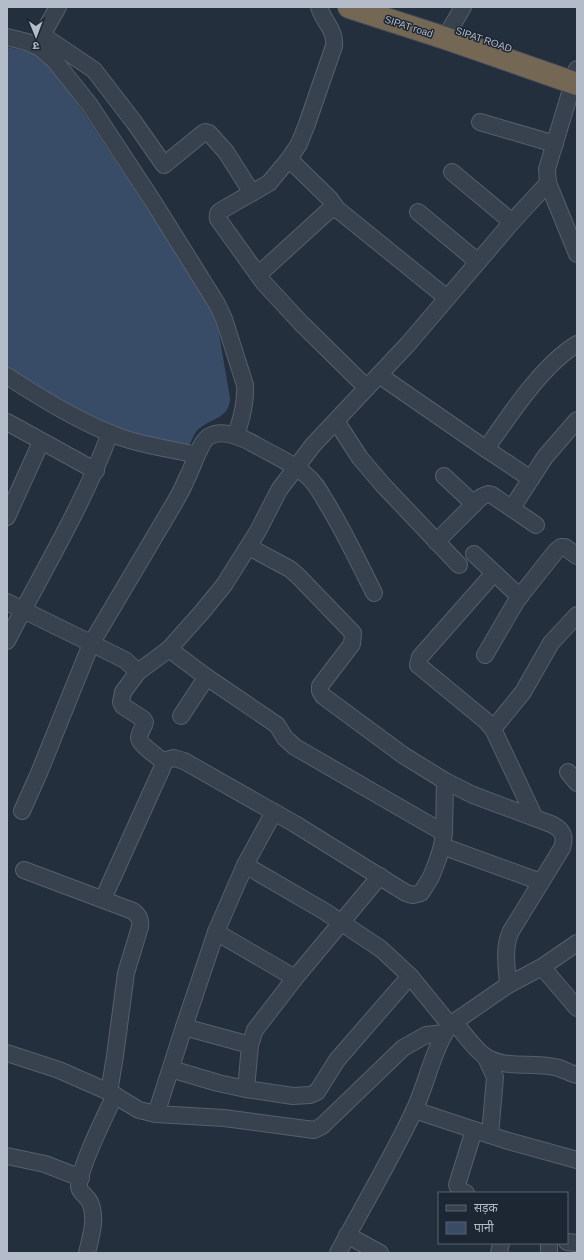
<svg xmlns="http://www.w3.org/2000/svg" width="584" height="1260" font-family="Helvetica,'Noto Sans Devanagari',sans-serif">
  <style>
    .water { fill: #394c67 }
    .lines { fill: none; stroke-linecap: round; stroke-linejoin: round }
    .minor-casing { stroke: #565f6c; stroke-width: 18 }
    .highway-casing { stroke: #434c59; stroke-width: 24 }
    .minor { stroke: #38414e; stroke-width: 16 }
    .highway { stroke: #746855; stroke-width: 22 }
    .labels { text-anchor: middle; stroke-width: 3; stroke-linejoin: round; paint-order: stroke }
    .street-label { font-size: 10px; fill: #b4bcc9; stroke: #1d2633 }
  </style>
  <rect width="100%" height="100%" fill="#242f3e"/>
  <path class="water" d="M7,47L31,52L38,55L53,67L184,264L212,309L218,328L230,398C230,420 207,418 196,432C193,436 191,442 189,446L158,442L104,426L7,370Z"/>
  <g class="lines">
    <defs>
      <g id="minor">
        <polyline points="58,7 42,35 94,70 134,122 164,165 202,134 205,132 209,133 226,152 252,193"/>
        <path d="M319,7C323,21 336,30 334,46L307,124L299,144L289,159L269,183L222,210C218,212 217,214 218,219L264,283L301,323L367,388"/>
        <path d="M7,37L27,42L40,48L54,60L89,104L154,203L217,304L224,319L245,385C246,404 241,419 236,436"/>
        <polyline points="445,38 463,7"/>
        <polyline points="576,71 577,69"/>
        <polyline points="573,83 547,169 548,183 577,254"/>
        <polyline points="480,122 555,144"/>
        <polyline points="289,159 330,199 337,209"/>
        <polyline points="452,172 512,222"/>
        <polyline points="418,212 478,262"/>
        <polyline points="258,275 326,213 330,210 337,209 447,298"/>
        <polyline points="379,375 486,449 531,479"/>
        <path d="M7,376C42,399 84,425 123,438C146,446 172,449 197,455"/>
        <polyline points="336,421 360,458 383,485 459,565"/>
        <polyline points="7,422 96,471"/>
        <path d="M486,449C509,416 542,365 577,344"/>
        <polyline points="444,476 474,504"/>
        <polyline points="512,508 545,457 577,420"/>
        <polyline points="7,517 41,442"/>
        <polyline points="436,542 481,497 488,494 492,495 536,525"/>
        <path d="M249,547L290,569L298,576L353,633L352,644L320,686V691L323,696L403,755L445,781L473,795L551,824C562,829 566,836 562,848L511,931C503,948 507,967 508,985"/>
        <polyline points="474,554 520,597"/>
        <polyline points="494,573 420,657 418,665 486,721 493,729 535,818"/>
        <polyline points="7,602 125,660 138,672"/>
        <path d="M7,641C42,572 83,506 110,433"/>
        <polyline points="169,649 205,676 205,679 202,684 181,716"/>
        <polyline points="485,655 517,600 556,551 561,547 565,547 577,556"/>
        <polyline points="205,676 277,725 285,738 295,747 444,833"/>
        <polyline points="493,729 523,692 551,643 577,615"/>
        <polyline points="162,761 174,758 184,761 295,824 406,893 413,895 421,893 431,877 438,859 442,846 444,833 445,781"/>
        <polyline points="568,772 577,783"/>
        <path d="M22,811L39,773L91,644L175,502C179,495 183,488 186,480C192,470 199,444 208,437C222,428 241,437 254,444C271,454 291,462 306,475C315,482 320,492 326,502C344,531 359,563 374,593"/>
        <polyline points="442,846 541,882"/>
        <polyline points="245,865 324,911 381,949 410,976 450,1025"/>
        <path d="M24,870L133,911C139,916 141,919 140,927L126,973L115,1056L109,1092"/>
        <path d="M103,899L163,766L162,761C156,755 140,745 139,738C139,733 144,727 145,722L143,719L123,706L121,702L123,692L138,672L169,649L202,612L224,585L258,531L279,490L313,445L408,344L512,222L548,183"/>
        <polyline points="216,932 295,978"/>
        <polyline points="542,967 577,1008"/>
        <path d="M454,1022C463,1032 476,1051 486,1057C506,1069 532,1062 554,1067C562,1068 569,1073 577,1075"/>
        <polyline points="184,1027 250,1045"/>
        <polyline points="7,1053 59,1070 109,1092 139,1110 156,1114 224,1118 314,1130 322,1126 403,1048 426,1035 444,1033"/>
        <polyline points="485,1056 495,1077 490,1135"/>
        <polyline points="171,1069 218,1083 246,1089 293,1096 310,1095 317,1092 337,1060 410,976"/>
        <polyline points="246,1089 250,1045 255,1030 295,978 380,876"/>
        <polyline points="414,1110 505,1140 577,1160"/>
        <polyline points="156,1114 184,1027 216,932 245,865 274,812"/>
        <polyline points="7,1156 45,1164 81,1178"/>
        <polyline points="466,1193 460,1190 457,1185 474,1130"/>
        <polyline points="347,1235 380,1253"/>
        <polyline points="567,1242 577,1243"/>
        <polyline points="549,1243 549,1253"/>
        <path d="M87,1253C91,1236 97,1218 90,1202C87,1196 80,1193 79,1187C78,1170 106,1114 115,1095"/>
        <path d="M338,1253C363,1206 390,1161 413,1113C427,1084 432,1051 450,1025L508,985L542,967L577,943"/>
        <polyline points="499,1253 501,1243"/>
      </g>
      <polyline id="highway" points="349,7 445,38 577,84"/>
    </defs>
    <use href="#minor" class="minor-casing"/>
    <use href="#highway" class="highway-casing"/>
    <use href="#minor" class="minor"/>
    <use href="#highway" class="highway"/>
  </g>
  <g class="labels">
    <g class="street-label">
      <text transform="translate(409 26) rotate(18)" y="4">SIPAT road</text>
      <text transform="translate(484 39) rotate(19)" y="4">SIPAT ROAD</text>
    </g>
  </g>
  <rect width="584" height="1260" fill="none" stroke="#b4bcc9" stroke-width="16"/>
  <rect x="438" y="1192" width="130" height="52" fill="#1d2633" stroke="#59626f"/>
  <rect x="446" y="1205" width="20" height="6" fill="#38414e" stroke="#59626f"/>
  <text x="474" y="1212" font-size="12" fill="#b4bcc9">सड़क</text>
  <rect x="446" y="1222" width="20" height="12" fill="#394c67" stroke="#59626f"/>
  <text x="474" y="1232" font-size="12" fill="#b4bcc9">पानी</text>
  <g transform="translate(36 36) rotate(179)" stroke="#1d2633" stroke-width="3" paint-order="stroke">
  <path d="M0-3L7 15L0 10L-7 15Z" fill="#b4bcc9"/>
  <text y="-6" font-size="11" font-weight="bold" text-anchor="middle" fill="#b4bcc9">उ</text>
  </g>
</svg>
